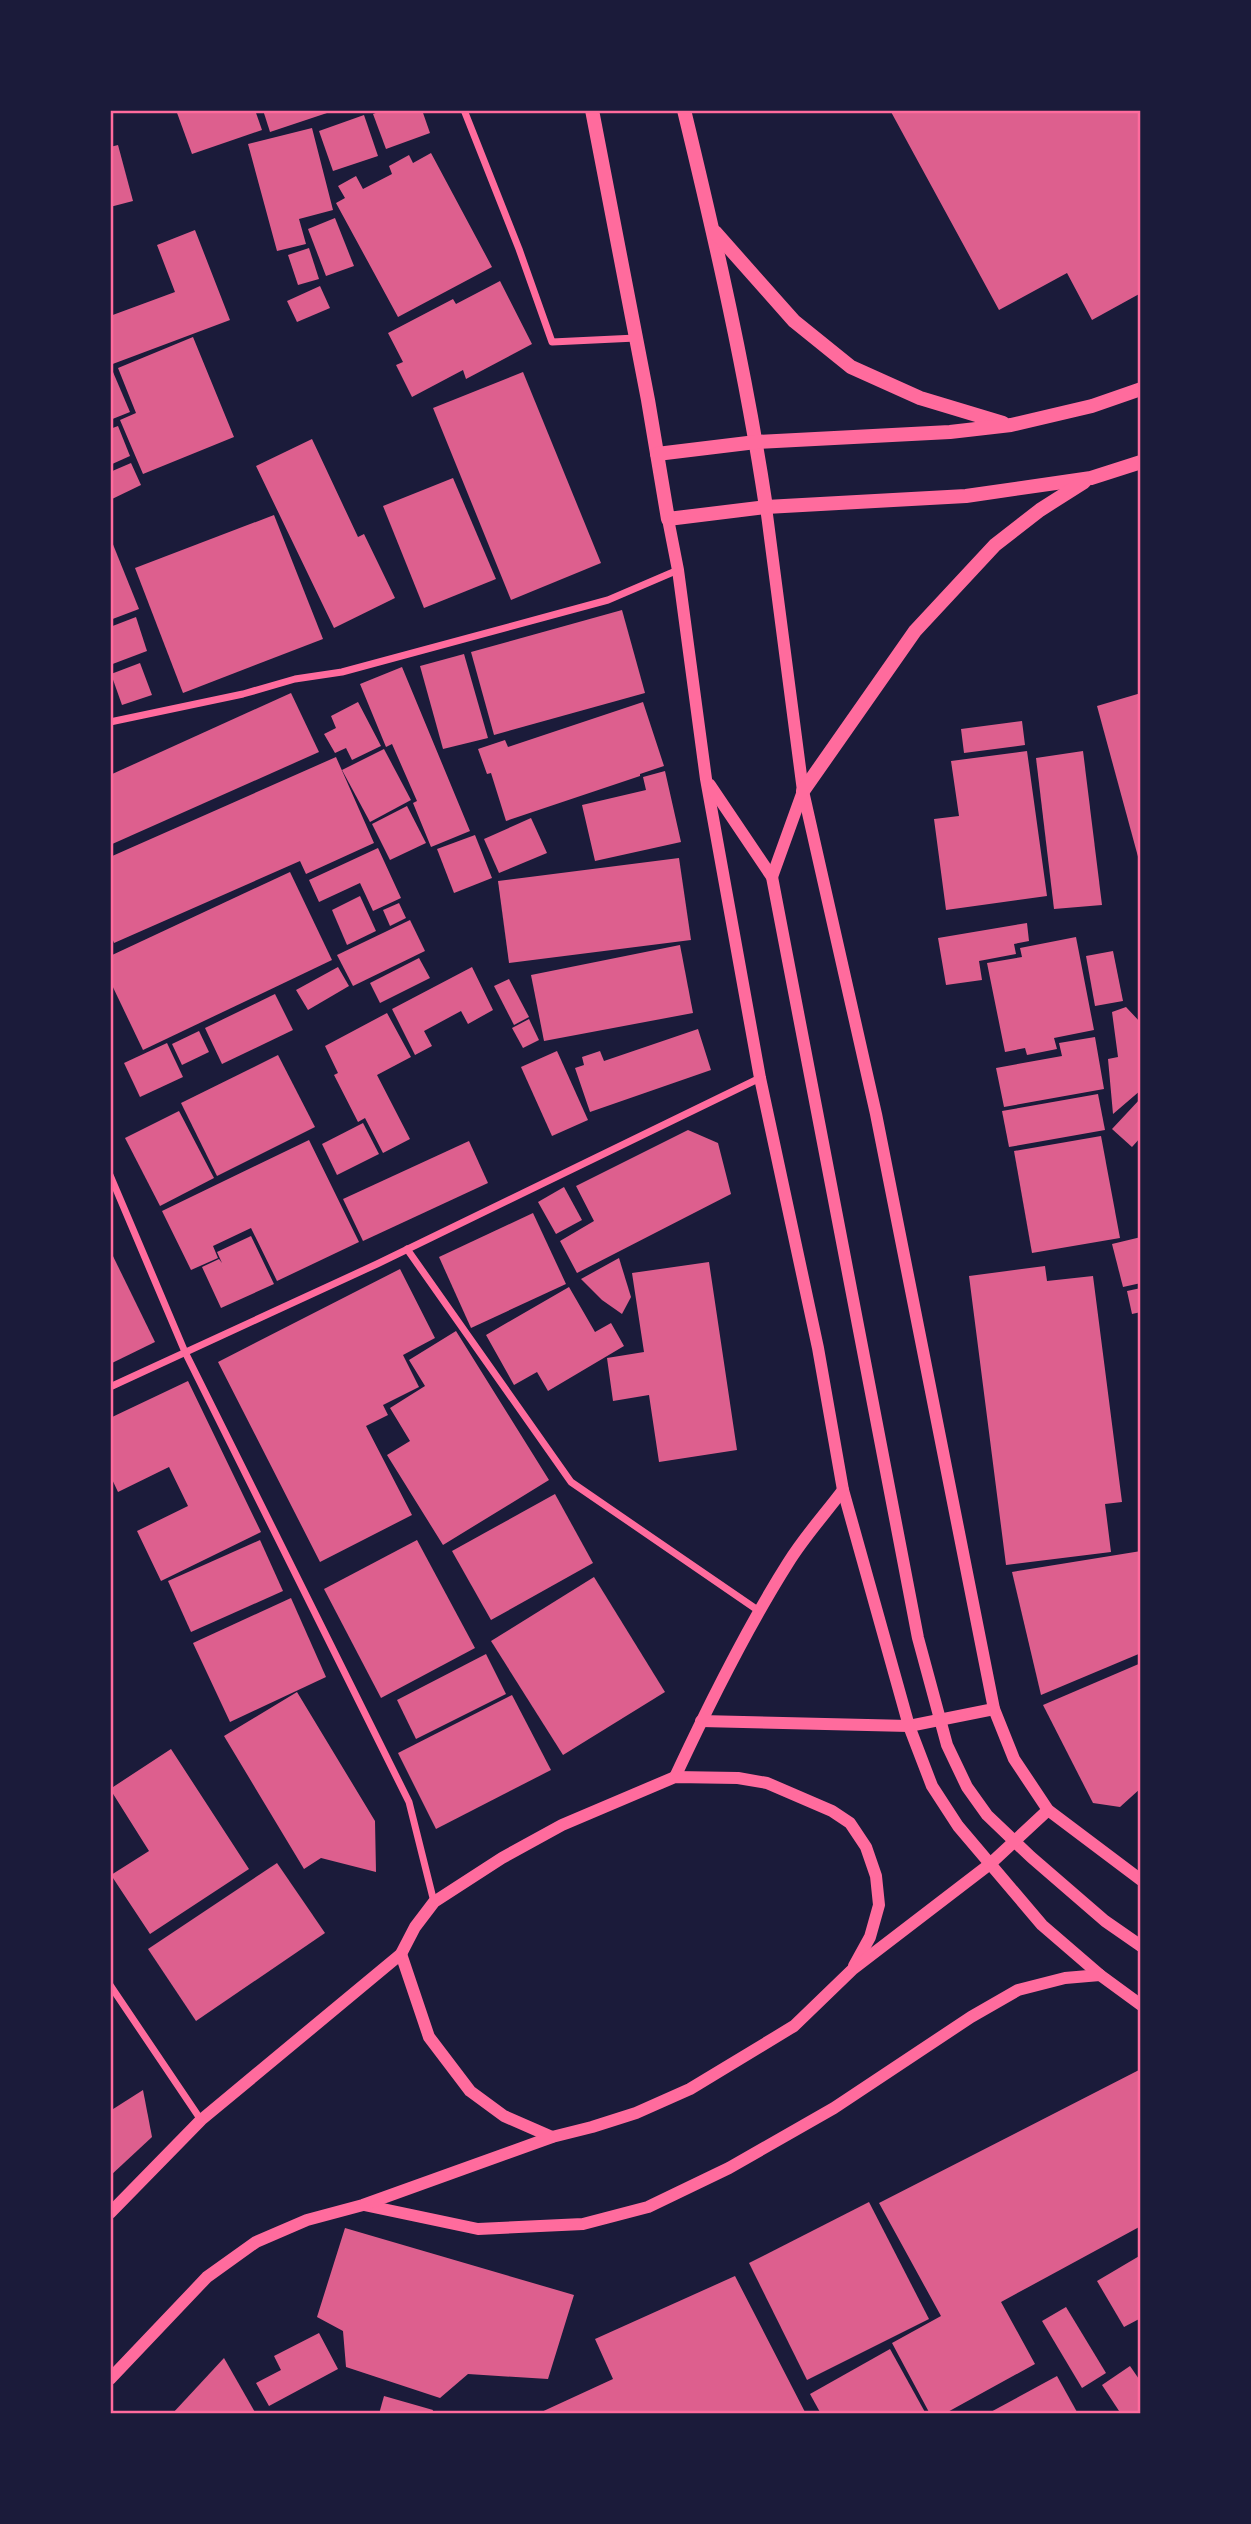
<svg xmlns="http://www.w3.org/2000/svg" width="1251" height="2524" font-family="Cabin,sans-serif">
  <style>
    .building { fill: #dd5f8e }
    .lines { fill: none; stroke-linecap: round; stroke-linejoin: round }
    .minor { stroke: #ff6b9d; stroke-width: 7 }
    .tertiary { stroke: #ff6b9d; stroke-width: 12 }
    .secondary { stroke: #ff6b9d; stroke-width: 14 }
    .neatline { fill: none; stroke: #ff6b9d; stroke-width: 2.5 }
  </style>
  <rect width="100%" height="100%" fill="#1b1b3a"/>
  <g class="building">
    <polygon points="176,110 255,110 262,130 192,154"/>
    <polygon points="263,110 333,110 333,111 270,132"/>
    <polygon points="383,110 422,110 430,133 386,149 373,114"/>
    <polygon points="890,110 1141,110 1141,293 1092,320 1067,273 999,310"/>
    <polygon points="364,115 378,156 333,171 319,131"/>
    <polygon points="312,128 333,210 299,219 306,244 277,251 248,144"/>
    <polygon points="118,145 133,201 110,207 110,147"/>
    <polygon points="431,153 492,267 398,317 336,203 345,198 338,186 356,176 363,189 392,174 389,166 409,155 413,163"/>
    <polygon points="335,218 354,266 326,276 308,229"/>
    <polygon points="195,230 230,320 110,365 110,316 175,292 157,245"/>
    <polygon points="309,248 319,279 298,285 288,255"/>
    <polygon points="500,281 532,344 466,379 463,370 412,397 396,365 403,362 388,333 453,299 456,304"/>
    <polygon points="320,286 330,308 297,322 287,301"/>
    <polygon points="193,337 234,437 143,474 120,420 136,413 118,368"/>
    <polygon points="113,372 130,412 110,420 110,373"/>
    <polygon points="523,372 601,563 511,600 433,408"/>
    <polygon points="118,426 130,456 110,465 110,429"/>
    <polygon points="312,439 358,537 364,534 395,598 334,628 256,466"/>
    <polygon points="131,463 141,485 110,500 110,472"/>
    <polygon points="453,478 496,579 424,608 383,506"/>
    <polygon points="274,515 323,639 183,693 135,568"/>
    <polygon points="110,537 139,609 110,620"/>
    <polygon points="622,610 645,693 494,735 471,652"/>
    <polygon points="136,617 147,651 110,665 110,627"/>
    <polygon points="464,654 488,738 443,749 420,666"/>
    <polygon points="140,663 152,695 122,705 111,674"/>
    <polygon points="402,667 470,831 431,847 413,803 417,801 392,744 386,747 360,684"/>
    <polygon points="291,693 319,752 110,845 110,775"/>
    <polygon points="1141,693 1141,864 1140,864 1097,706"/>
    <polygon points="358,702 381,746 352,760 346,748 335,753 324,734 336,728 331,716"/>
    <polygon points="643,702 664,766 640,774 640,776 506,821 491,773 487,774 478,749 505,740 508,747"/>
    <polygon points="1022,721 1025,745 964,753 961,729"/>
    <polygon points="384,749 411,800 370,822 342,770"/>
    <polygon points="1027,751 1047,896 946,910 934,819 959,816 951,761"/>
    <polygon points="1083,751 1102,905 1054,909 1036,758"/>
    <polygon points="336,757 374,843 306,874 300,861 114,943 110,933 110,857"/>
    <polygon points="665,771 681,842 595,861 582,805 646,790 643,777"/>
    <polygon points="407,806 426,843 390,860 372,824"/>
    <polygon points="531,818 547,853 499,873 484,839"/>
    <polygon points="475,835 492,878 454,893 437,849"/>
    <polygon points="378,848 401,898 373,911 360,883 319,902 309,880"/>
    <polygon points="679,858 691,940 509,963 498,881"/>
    <polygon points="290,872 332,960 143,1050 110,981 110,956"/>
    <polygon points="360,896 376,931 347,945 332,910"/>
    <polygon points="399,903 406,918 390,926 383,910"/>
    <polygon points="410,920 425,951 353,986 337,955"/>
    <polygon points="1027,923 1029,941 1014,944 1016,954 979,961 982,980 946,985 938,938"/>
    <polygon points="1076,937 1094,1030 1054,1038 1057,1049 1027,1055 1025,1048 1005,1052 987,963 1022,957 1020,948"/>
    <polygon points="680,945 693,1013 544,1041 531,975"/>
    <polygon points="1113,951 1123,1001 1095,1006 1086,956"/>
    <polygon points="419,958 430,978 380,1003 370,983"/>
    <polygon points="338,967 349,986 308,1010 296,990"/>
    <polygon points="472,967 493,1010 468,1024 461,1011 424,1031 432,1046 415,1055 392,1009"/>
    <polygon points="509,979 529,1017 514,1025 494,986"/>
    <polygon points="275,994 293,1030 222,1064 205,1028"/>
    <polygon points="1126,1007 1141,1023 1141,1090 1113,1114 1108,1059 1118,1057 1112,1012"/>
    <polygon points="387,1013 411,1057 377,1075 410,1139 383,1153 365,1118 358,1122 334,1075 338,1073 325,1046"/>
    <polygon points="529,1019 539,1040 523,1048 512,1028"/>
    <polygon points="698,1029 711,1070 590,1112 575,1068 584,1065 582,1057 600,1051 604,1061"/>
    <polygon points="199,1031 209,1052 182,1065 172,1044"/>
    <polygon points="1095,1037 1104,1089 1004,1107 996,1068 1062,1056 1059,1043"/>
    <polygon points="167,1043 183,1077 140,1097 124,1063"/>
    <polygon points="557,1051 588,1120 552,1136 521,1067"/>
    <polygon points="278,1055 315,1127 217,1176 181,1103"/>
    <polygon points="1098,1094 1105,1130 1009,1147 1002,1111"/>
    <polygon points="1141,1098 1141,1137 1132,1147 1112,1129"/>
    <polygon points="179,1111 214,1178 160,1206 125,1138"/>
    <polygon points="363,1123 379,1154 337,1175 322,1144"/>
    <polygon points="688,1130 718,1143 731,1194 577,1273 560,1241 594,1221 576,1186"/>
    <polygon points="1101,1136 1120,1238 1032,1253 1014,1151"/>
    <polygon points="309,1140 359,1242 277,1281 251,1228 213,1246 218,1258 191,1270 162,1211"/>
    <polygon points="469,1141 488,1183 363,1241 343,1199"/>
    <polygon points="564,1187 582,1220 556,1234 538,1202"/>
    <polygon points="533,1213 566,1284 471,1328 439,1257"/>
    <polygon points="251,1236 274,1284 221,1308 202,1267 219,1259 222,1263 217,1252"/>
    <polygon points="1141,1237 1141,1283 1123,1287 1112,1244"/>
    <polygon points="110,1250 155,1342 110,1364"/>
    <polygon points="619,1258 631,1297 622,1314 602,1300 581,1279"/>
    <polygon points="709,1262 737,1450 659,1462 649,1395 613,1401 607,1358 644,1352 632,1273"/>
    <polygon points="1045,1266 1047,1281 1093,1276 1122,1502 1105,1504 1111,1552 1006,1565 969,1276"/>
    <polygon points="400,1269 435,1338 403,1355 419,1387 383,1405 388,1415 366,1426 412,1515 320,1562 218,1362"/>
    <polygon points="569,1287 595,1332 611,1323 624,1346 548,1391 537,1372 514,1385 486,1335"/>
    <polygon points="1141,1288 1141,1312 1132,1314 1127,1291"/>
    <polygon points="456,1331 549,1480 443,1545 387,1455 410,1441 390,1408 425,1386 409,1360"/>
    <polygon points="188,1381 261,1532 161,1581 137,1531 188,1506 169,1467 118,1492 110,1475 110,1418"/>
    <polygon points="555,1494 593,1563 491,1620 452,1551"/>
    <polygon points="260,1540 283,1591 191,1632 168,1581"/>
    <polygon points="417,1540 475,1648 381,1698 324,1589"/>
    <polygon points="1141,1551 1141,1653 1041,1695 1012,1572"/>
    <polygon points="594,1577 665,1692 563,1755 491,1641"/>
    <polygon points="291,1598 326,1677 230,1722 193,1643"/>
    <polygon points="486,1654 506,1694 416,1739 397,1700"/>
    <polygon points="1141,1663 1141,1788 1120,1807 1093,1803 1043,1705"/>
    <polygon points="297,1692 375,1821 376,1872 321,1858 304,1869 224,1736"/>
    <polygon points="512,1695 551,1770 436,1829 398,1753"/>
    <polygon points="171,1749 249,1869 150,1934 111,1875 149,1851 110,1789"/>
    <polygon points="277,1863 325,1933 196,2021 148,1949"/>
    <polygon points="1139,2070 1141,2226 1001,2302 1035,2364 944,2414 930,2414 892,2343 941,2316 879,2203"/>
    <polygon points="143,2090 152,2137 110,2176 110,2111"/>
    <polygon points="869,2202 929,2319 807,2380 749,2263"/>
    <polygon points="345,2228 574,2295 548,2379 468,2374 440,2398 346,2367 343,2331 317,2317"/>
    <polygon points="1141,2255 1141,2318 1124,2327 1097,2281"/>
    <polygon points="735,2276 806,2414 537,2414 613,2379 595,2339"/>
    <polygon points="1066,2307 1106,2373 1082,2388 1042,2321"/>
    <polygon points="319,2333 338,2369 269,2406 256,2383 281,2370 274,2356"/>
    <polygon points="890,2349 926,2414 821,2414 810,2394"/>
    <polygon points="224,2358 256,2414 172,2414"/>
    <polygon points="1130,2366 1141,2382 1141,2414 1121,2414 1102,2385"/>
    <polygon points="1057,2376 1077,2412 987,2414"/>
    <polygon points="384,2396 433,2410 432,2414 379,2414"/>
  </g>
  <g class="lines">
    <g class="minor">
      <polyline points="464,110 519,249 552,342 636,338"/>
      <polyline points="110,722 243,694 295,679 342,672 608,600 678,570"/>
      <polyline points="110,1175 185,1352 409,1802 434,1902"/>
      <polyline points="407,1249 571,1482 759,1611"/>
      <polyline points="110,1387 377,1264 760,1078"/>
      <polyline points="110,1985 201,2120"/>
    </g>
    <g class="tertiary">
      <polyline points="766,507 803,791 876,1114 994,1709 1014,1759 1048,1810 1141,1880"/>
      <polyline points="668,519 678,570 706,779 760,1078 818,1348 843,1490 909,1726 932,1786 958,1826 1042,1925 1100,1975 1141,2005"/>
      <polyline points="710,785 772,877 918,1638 947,1745 967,1787 987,1815 1031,1857 1105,1921 1141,1946"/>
      <polyline points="772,877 803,791"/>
      <polyline points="701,1721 909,1726 994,1709"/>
      <path d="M675,1777C709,1704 745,1631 788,1563C804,1537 825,1514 843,1490"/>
      <polyline points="401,1954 429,2037 470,2091 504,2116 552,2137"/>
      <polyline points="364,2205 478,2229 583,2224 648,2207 729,2168 834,2108 971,2017 1018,1990 1065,1978 1100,1975"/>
      <polyline points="110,2213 201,2120 401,1954 415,1927 434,1902 502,1858 562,1825 675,1777 738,1778 767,1783 832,1811 850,1823 866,1847 876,1876 879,1905 870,1937 854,1966"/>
      <polyline points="110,2379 207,2277 256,2242 307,2220 363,2205 552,2137 592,2127 636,2113 690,2089 794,2026 853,1969 990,1864 1048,1810"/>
    </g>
    <g class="secondary">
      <polyline points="592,110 648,400 668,519 766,507 966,496 1091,478 1141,462"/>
      <path d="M684,110C716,242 746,373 766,507"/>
      <polyline points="715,232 794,321 851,367 920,398 1003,423"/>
      <polyline points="657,454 756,442 950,432 1011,425 1092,406 1141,389"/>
      <polyline points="803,791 915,631 995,545 1040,510 1084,482"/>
    </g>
  </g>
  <rect width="1251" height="2524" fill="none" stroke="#1b1b3a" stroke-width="224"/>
  <rect x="112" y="112" width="1027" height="2300" class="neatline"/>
</svg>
